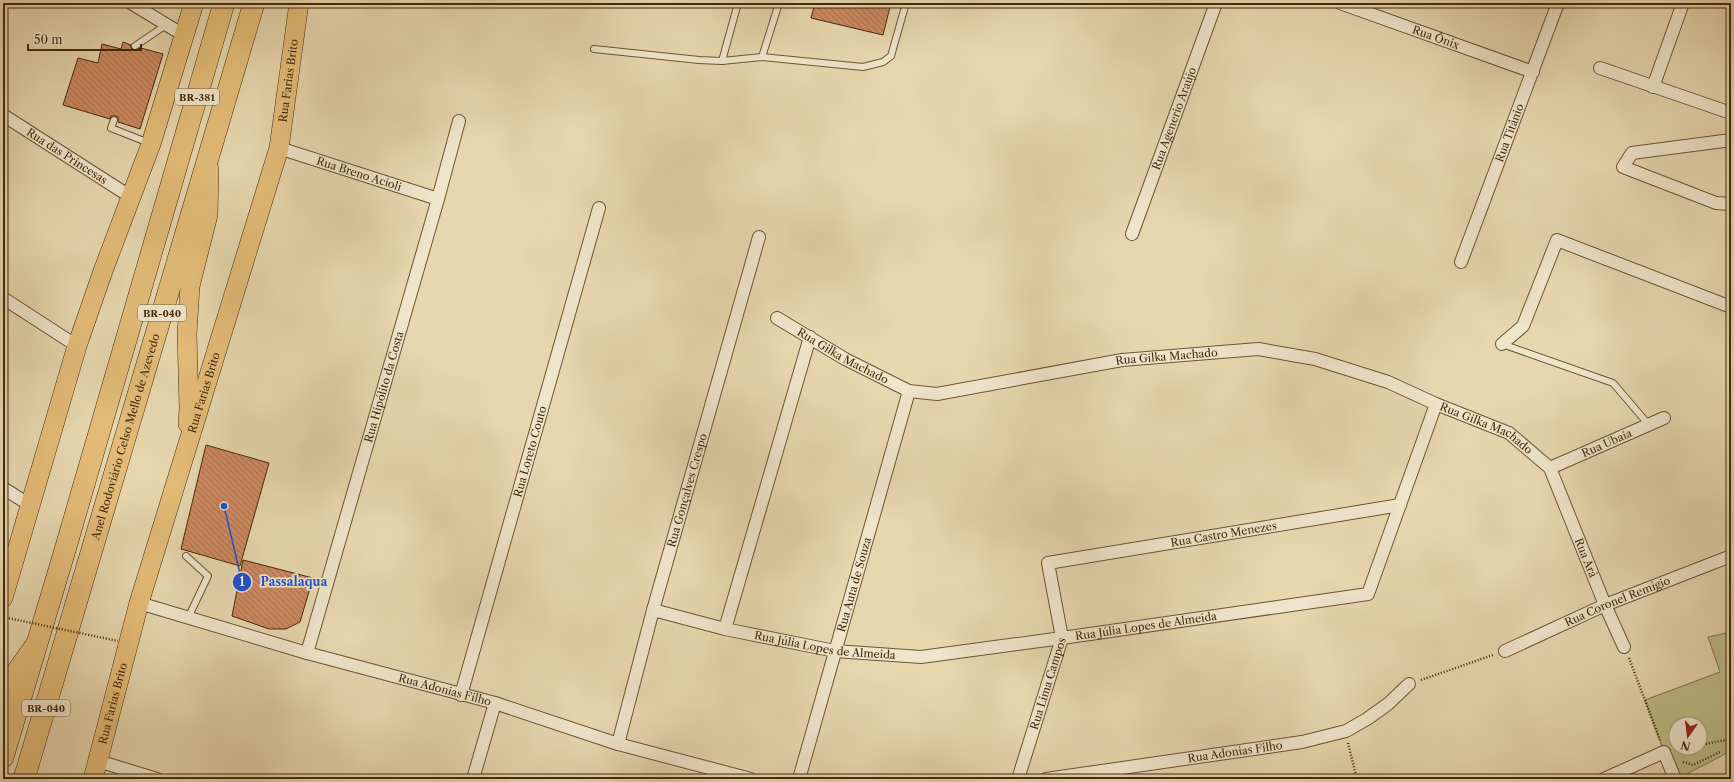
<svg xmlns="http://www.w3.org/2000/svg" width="1734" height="782" font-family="'Libre Caslon Text',serif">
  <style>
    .grass { fill: #bdbc86; stroke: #807248; fill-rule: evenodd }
    .building { fill: url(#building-back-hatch); stroke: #44290b }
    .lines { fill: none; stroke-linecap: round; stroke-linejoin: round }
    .service-casing { stroke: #6d5434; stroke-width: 8 }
    .minor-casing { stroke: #6d5434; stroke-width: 14 }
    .primary-casing { stroke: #44290b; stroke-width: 20 }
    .motorway-casing { stroke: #44290b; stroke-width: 22 }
    .path { stroke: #44290b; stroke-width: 2.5; stroke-dasharray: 1 2; stroke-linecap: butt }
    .service { stroke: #efe5cb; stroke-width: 6 }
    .minor { stroke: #efe5cb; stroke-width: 12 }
    .primary { stroke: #e4bc78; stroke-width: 19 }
    .motorway { stroke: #e4bc78; stroke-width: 21 }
    .path-bridge { stroke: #44290b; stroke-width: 2.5; stroke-dasharray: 1 2; stroke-linecap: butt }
    .labels { text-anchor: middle; stroke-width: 3.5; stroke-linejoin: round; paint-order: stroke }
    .shield { fill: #efe5cb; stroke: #776145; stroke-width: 1 }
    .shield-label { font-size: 10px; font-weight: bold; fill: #44290b }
    .street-label { font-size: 11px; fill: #44290b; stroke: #efe5cb }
    .leader { fill: none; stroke: #1d4ed8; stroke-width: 1.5 }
    .callout-dot { fill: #1d4ed8; stroke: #efe5cb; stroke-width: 1.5 }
    .mark-label { font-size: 12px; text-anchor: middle; font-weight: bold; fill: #fff }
    .callout-label { font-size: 12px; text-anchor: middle; font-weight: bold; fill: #1d4ed8; stroke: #efe5cb; stroke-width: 3.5; stroke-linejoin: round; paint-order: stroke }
  </style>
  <defs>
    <pattern id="building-back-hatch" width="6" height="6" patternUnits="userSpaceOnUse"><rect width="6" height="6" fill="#cf8960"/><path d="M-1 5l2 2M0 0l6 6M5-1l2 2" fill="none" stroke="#aa704d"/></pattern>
  </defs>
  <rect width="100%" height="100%" fill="#e7d7af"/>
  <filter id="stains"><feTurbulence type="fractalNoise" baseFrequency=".005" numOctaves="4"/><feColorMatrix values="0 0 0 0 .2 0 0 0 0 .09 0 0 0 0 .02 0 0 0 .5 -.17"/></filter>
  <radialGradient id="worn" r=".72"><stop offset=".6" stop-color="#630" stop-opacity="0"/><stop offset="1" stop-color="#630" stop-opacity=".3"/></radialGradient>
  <path class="grass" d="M1731,632V751L1677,779L1664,752L1645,700L1720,672L1708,637ZM1676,724H1700V748H1676Z"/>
  <g class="building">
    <polygon points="815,3 891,3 883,35 811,18"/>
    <polygon points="123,42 131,45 131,48 133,50 141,48 163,54 140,129 118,122 118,117 115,116 111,116 110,119 63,105 78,58 98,63 102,44 121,49"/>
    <polygon points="206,445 269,463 240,566 181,549"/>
    <polygon points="243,560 313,578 300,622 286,629 269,629 232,616"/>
  </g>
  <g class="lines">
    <defs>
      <g id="service">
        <polyline points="135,46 166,25"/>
        <polyline points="594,49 699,60 722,61 762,57 863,67 883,62 891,56 906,3"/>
        <polyline points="762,57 779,3"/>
        <polyline points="722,61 738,3"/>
        <polyline points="114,120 111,128 149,143"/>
        <polyline points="1502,344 1613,383 1649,425"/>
        <polyline points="186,556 208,576 188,618"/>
      </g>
      <g id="minor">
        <polyline points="131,3 185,36"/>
        <path id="s1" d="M1340,3L1533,72"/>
        <polyline points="1600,68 1728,112"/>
        <polyline points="1653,87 1683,3"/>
        <path id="s2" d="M3,115L131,197"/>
        <polyline points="1731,140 1632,153 1623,167 1716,203 1731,204"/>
        <path id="s3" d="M279,148L438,199"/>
        <path id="s4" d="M1132,234L1216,3"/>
        <path id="s5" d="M1461,262L1558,3"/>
        <polyline points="3,298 77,346"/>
        <path id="s6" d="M777,318L845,359L909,391L937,394L1122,360L1258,349L1315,359L1388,382L1436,404L1509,433L1550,468L1605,605L1624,647"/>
        <polyline points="1502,344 1523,326 1557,240 1731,307"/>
        <path id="s7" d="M1550,468L1664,418"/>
        <polyline points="3,488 30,505"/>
        <path id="s8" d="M139,603L307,653L495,703L618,744L751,779"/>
        <path id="s9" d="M653,610L725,629L835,651L921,657L1062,638L1368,594L1436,404"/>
        <polyline points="725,629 810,337"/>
        <path id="s10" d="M1505,651L1605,605L1731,556"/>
        <path id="s11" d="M307,653L438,199L459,121"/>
        <path id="s12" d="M461,695L599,208"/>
        <path id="s13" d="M618,744L653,610L759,237"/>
        <polyline points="98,761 157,779"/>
        <polyline points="473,779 495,703"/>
        <path id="s14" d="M799,779L909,391"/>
        <path id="s15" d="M1018,779L1062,638L1048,563L1400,505"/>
        <path id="s16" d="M1046,779L1302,742L1346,731L1367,719L1388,704L1409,684"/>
        <polyline points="1604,779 1664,752 1675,779"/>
      </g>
      <g id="primary">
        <polyline points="188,424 189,408 187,334 190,286 208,215 209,169"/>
        <polyline points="3,598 77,346 103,271 151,144 194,3"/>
        <polyline points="3,699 10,680 34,646"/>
        <path id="s17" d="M93,779L139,603L279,148L299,3"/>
      </g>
      <g id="motorway">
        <polyline points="3,757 63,557 224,3"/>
        <path id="s18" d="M24,779L254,3"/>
      </g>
    </defs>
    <use href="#service" class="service-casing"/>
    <use href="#minor" class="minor-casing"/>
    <use href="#primary" class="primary-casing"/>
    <use href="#motorway" class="motorway-casing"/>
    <g class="path">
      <polyline points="1629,658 1660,740"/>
      <polyline points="1421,680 1493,655"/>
      <polyline points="1348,743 1357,779"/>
      <polyline points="1700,745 1731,739"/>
      <polyline points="1677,749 1684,748"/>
      <polyline points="1683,762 1693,765 1720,752"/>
    </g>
    <use href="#service" class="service"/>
    <use href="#minor" class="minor"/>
    <use href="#primary" class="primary"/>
    <use href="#motorway" class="motorway"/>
    <polyline class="path-bridge" points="3,617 118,641"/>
  </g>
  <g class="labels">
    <g class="shield">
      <rect x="175" y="89" width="44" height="16" rx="3"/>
      <rect x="138" y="305" width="48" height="16" rx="3"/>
      <rect x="22" y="700" width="48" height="16" rx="3"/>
    </g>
    <g class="shield-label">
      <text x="197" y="101">BR-381</text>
      <text x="162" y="317">BR-040</text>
      <text x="46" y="712">BR-040</text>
    </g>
    <g class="street-label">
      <text dy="4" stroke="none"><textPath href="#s1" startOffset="102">Rua Ônix</textPath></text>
      <text dy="4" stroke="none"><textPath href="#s17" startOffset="726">Rua Farias Brito</textPath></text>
      <text dy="4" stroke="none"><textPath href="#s4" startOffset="123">Rua Agenerio Araújo</textPath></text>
      <text dy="4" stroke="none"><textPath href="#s5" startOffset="138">Rua Titânio</textPath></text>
      <text dy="4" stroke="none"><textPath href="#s2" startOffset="76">Rua das Princesas</textPath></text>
      <text dy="4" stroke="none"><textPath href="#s3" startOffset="84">Rua Breno Acioli</textPath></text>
      <text dy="4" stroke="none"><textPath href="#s6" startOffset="76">Rua Gilka Machado</textPath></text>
      <text dy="4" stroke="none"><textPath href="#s6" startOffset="412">Rua Gilka Machado</textPath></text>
      <text dy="4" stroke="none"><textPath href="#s11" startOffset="277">Rua Hipólito da Costa</textPath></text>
      <text dy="4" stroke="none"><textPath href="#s17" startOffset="402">Rua Farias Brito</textPath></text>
      <text dy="4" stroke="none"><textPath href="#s6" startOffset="747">Rua Gilka Machado</textPath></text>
      <text dy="4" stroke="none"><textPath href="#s18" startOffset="357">Anel Rodoviário Celso Mello de Azevedo</textPath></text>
      <text dy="4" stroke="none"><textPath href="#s7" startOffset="62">Rua Ubaia</textPath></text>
      <text dy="4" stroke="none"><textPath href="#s12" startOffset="253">Rua Loreto Couto</textPath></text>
      <text dy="4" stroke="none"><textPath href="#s13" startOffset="263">Rua Gonçalves Crespo</textPath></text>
      <text dy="4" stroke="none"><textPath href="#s15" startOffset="402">Rua Castro Menezes</textPath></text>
      <text dy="4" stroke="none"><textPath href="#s6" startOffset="920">Rua Ará</textPath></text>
      <text dy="4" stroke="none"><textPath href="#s14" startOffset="202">Rua Auta de Souza</textPath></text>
      <text dy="4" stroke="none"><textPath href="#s10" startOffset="123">Rua Coronel Remígio</textPath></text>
      <text dy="4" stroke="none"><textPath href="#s9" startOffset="500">Rua Júlia Lopes de Almeida</textPath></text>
      <text dy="4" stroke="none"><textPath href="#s9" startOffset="176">Rua Júlia Lopes de Almeida</textPath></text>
      <text dy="4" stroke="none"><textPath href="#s15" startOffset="100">Rua Lima Campos</textPath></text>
      <text dy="4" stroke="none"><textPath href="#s8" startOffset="318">Rua Adonias Filho</textPath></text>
      <text dy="4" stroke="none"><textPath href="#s17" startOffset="78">Rua Farias Brito</textPath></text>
      <text dy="4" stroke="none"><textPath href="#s16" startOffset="191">Rua Adonias Filho</textPath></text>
    </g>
  </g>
  <path class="leader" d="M224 506L242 582"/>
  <g class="callout-dot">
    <circle cx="224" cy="506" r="4"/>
    <circle cx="242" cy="582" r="10"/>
  </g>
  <g class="mark-label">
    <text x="242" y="586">1</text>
  </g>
  <g class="callout-label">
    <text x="294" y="586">Passalaqua</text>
  </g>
  <rect width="1734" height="782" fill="none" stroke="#e7d7af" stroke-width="16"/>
  <rect x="4" y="4" width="1726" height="774" fill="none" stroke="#44290b" stroke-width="2"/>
  <rect x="8" y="8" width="1718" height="766" fill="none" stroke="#44290b"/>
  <g transform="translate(1688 736) rotate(194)"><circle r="19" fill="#efe5cb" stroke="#ab9a7e"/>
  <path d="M0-3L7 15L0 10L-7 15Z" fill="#8f2418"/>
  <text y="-6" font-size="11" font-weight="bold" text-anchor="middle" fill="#44290b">N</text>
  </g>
  <path d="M28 44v6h113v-6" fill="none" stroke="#44290b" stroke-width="2"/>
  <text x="34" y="44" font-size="12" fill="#44290b" stroke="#efe5cb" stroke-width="3" paint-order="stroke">50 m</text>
  <rect width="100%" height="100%" filter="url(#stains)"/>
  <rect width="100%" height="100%" fill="url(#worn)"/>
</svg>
